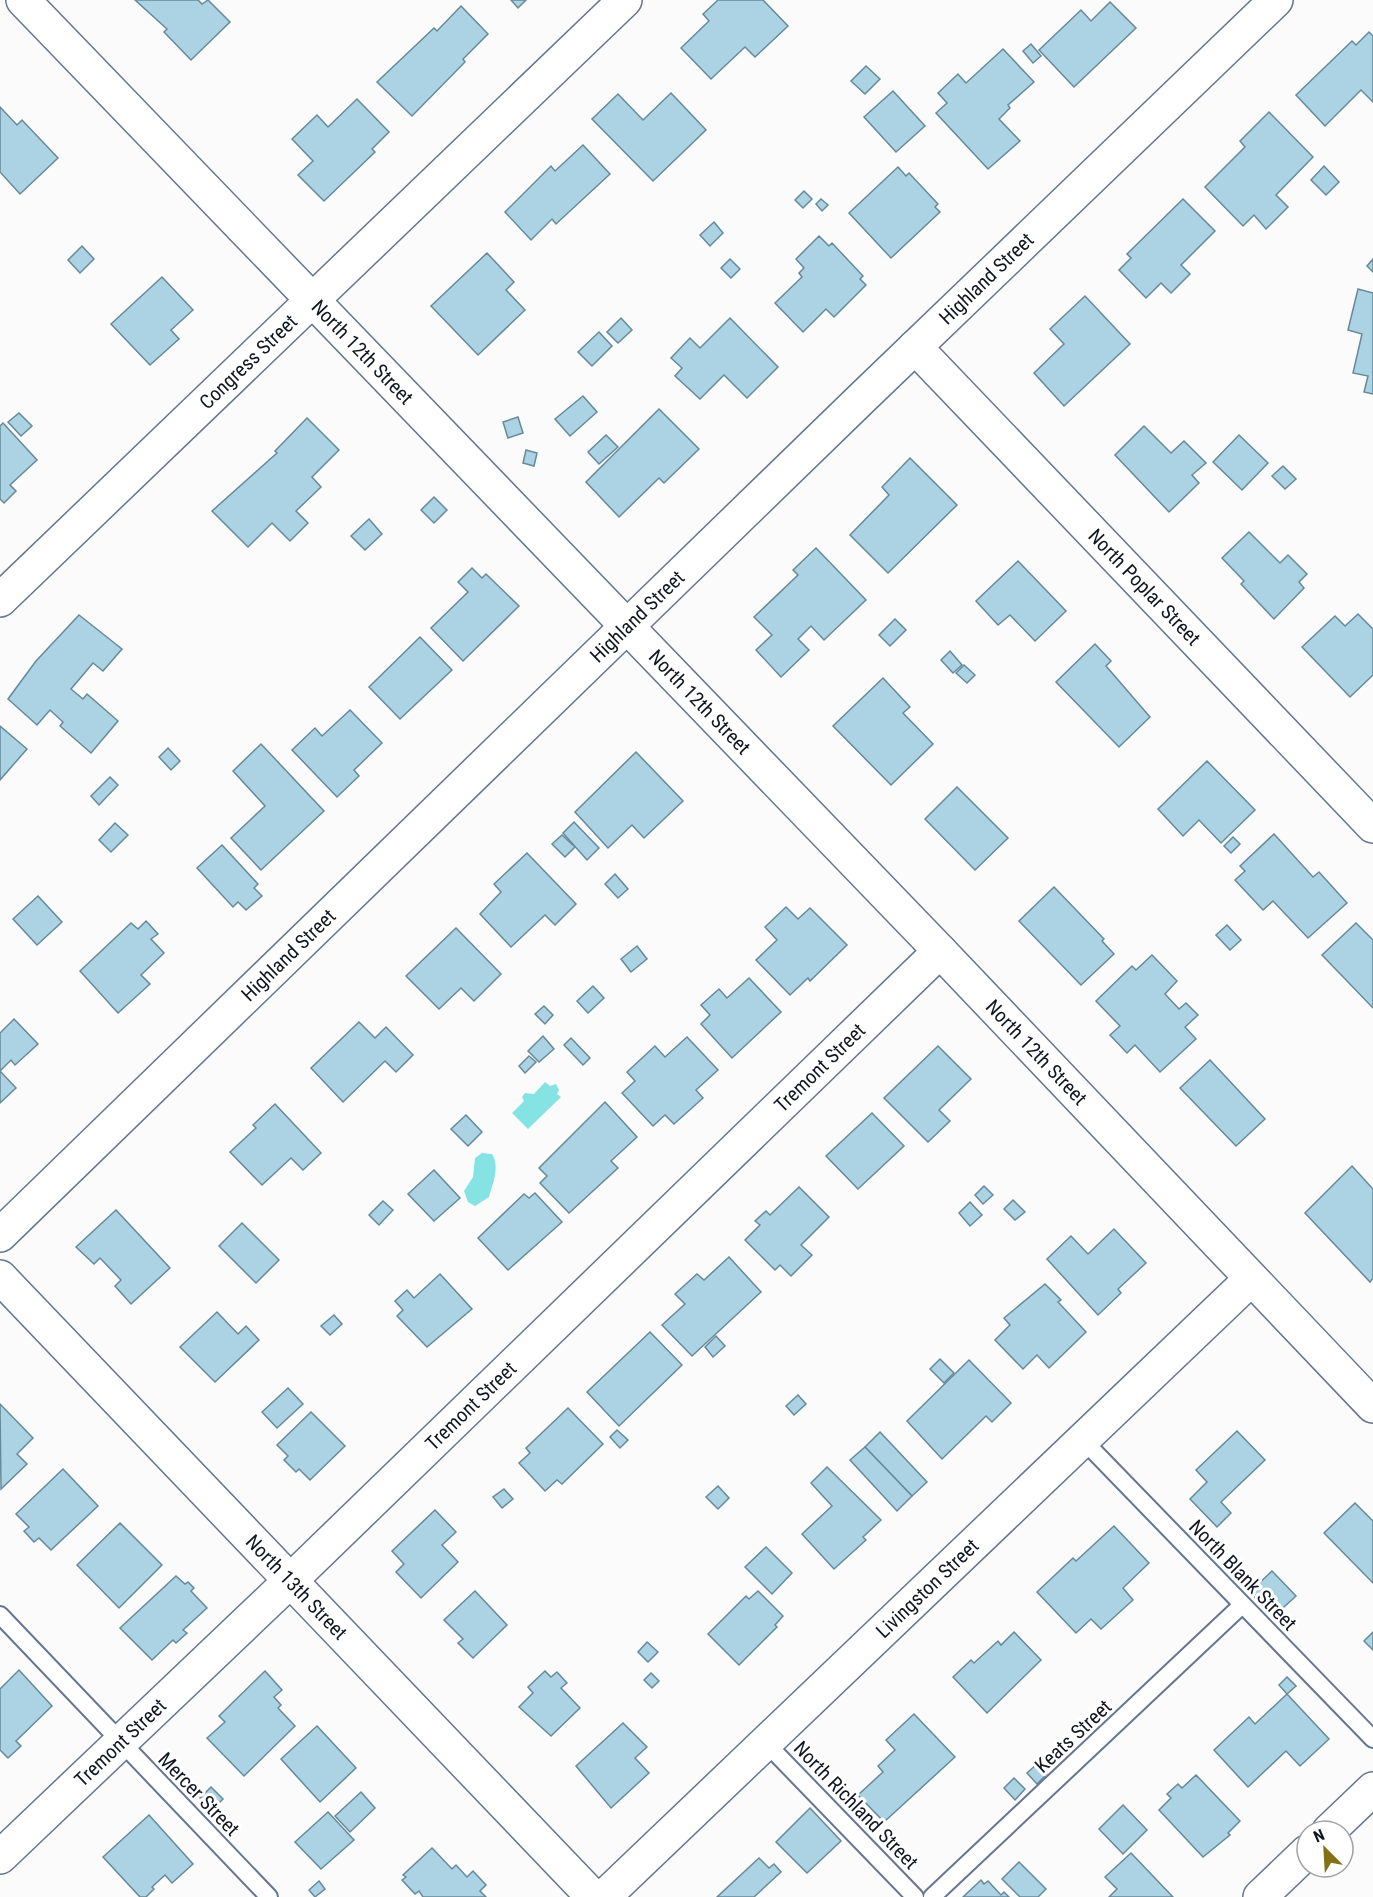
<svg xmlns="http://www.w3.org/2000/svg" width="1373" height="1897" font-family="'Roboto Condensed',sans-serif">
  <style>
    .water { fill: #85e3e3 }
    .building { fill: #acd3e4; stroke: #668a9a; stroke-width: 1.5 }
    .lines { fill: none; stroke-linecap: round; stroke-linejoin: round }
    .service-casing { stroke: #657692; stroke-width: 20 }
    .minor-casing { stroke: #657692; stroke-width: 36 }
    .service { stroke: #fff; stroke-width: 16 }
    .minor { stroke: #fff; stroke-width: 33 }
    .labels { text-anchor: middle; stroke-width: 6; stroke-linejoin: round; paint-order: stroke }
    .street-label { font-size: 20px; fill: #101721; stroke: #fff }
  </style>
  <rect width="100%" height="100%" fill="#fbfbfb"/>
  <g class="water">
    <polygon points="545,1082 550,1086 556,1084 559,1090 557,1094 561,1097 528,1129 512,1113 524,1101 522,1097 525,1093 534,1094"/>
    <path d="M482,1153L492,1154C500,1167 493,1183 489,1197L475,1206L468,1202L464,1191L473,1177L475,1158Z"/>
  </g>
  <g class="building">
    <polygon points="135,0 198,0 202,4 208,0 230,22 191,60 164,32 167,29"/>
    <polygon points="511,0 526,0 518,8"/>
    <polygon points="718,0 763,0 788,26 755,57 745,47 711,79 681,48 709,21 703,14"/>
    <polygon points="1110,2 1136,28 1074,87 1039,50 1081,10 1091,21"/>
    <polygon points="461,6 488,34 463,59 465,62 412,116 377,82 434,28 437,31"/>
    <polygon points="1369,32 1373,36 1373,102 1361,90 1325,126 1296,95 1352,41 1356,45"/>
    <polygon points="1031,44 1041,56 1033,63 1023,51"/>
    <polygon points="1003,49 1034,82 1008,105 1010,108 999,119 1020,141 988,169 936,113 947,103 938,93 958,74 966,83"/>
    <polygon points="866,66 880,79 865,94 851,81"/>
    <polygon points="893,91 925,126 896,152 864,117"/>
    <polygon points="671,93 706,130 653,181 592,119 618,94 643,120"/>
    <polygon points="357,99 389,132 372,149 375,152 324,201 298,175 313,161 292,139 317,115 328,127"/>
    <polygon points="0,107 17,125 22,120 58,158 20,194 0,172"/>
    <polygon points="1269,112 1313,157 1276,195 1288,207 1266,229 1254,215 1243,226 1205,187 1245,147 1240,141"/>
    <polygon points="583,145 610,174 556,224 552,219 531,240 505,212 551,166 555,171"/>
    <polygon points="1324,166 1339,182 1326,195 1311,180"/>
    <polygon points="898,167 906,176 909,173 938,204 935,207 940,212 891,258 849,213"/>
    <polygon points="804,191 812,199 803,208 795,200"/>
    <polygon points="821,199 828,205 822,211 816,204"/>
    <polygon points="1183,199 1215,231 1181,265 1190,274 1171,293 1161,283 1146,298 1119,270 1131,258 1127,254"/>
    <polygon points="714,222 723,233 710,246 700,235"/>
    <polygon points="819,236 829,246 832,243 863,276 860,279 866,285 834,317 826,309 803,332 775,303 802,277 799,273 804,268 796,259"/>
    <polygon points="82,246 94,259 80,273 68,260"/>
    <polygon points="487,253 514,282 506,290 525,310 478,355 431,306"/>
    <polygon points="730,259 740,269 731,278 721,268"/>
    <polygon points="1373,259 1373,272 1367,266"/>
    <polygon points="162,277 193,310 171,330 179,339 150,365 111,324"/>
    <polygon points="1358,289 1373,293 1373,394 1364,392 1368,376 1353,373 1362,334 1348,330"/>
    <polygon points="1085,296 1130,344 1064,406 1034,373 1064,344 1050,329"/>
    <polygon points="621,318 632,330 618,343 607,332"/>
    <polygon points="730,318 778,367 747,398 724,375 700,399 675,376 682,368 671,358 690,338 700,348"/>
    <polygon points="599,332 612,346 592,366 578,352"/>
    <polygon points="583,396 597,412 570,436 555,419"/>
    <polygon points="659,409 699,449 664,483 659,478 619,517 586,482"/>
    <polygon points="19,413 32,426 21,436 8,422"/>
    <polygon points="518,417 523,433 508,438 503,422"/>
    <polygon points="307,418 339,450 312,477 321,487 296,511 308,523 290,541 272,523 248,547 212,511 277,453 275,451"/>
    <polygon points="3,423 37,460 10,485 16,491 4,503 0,499 0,426"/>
    <polygon points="1144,426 1171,453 1184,441 1206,463 1192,475 1199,483 1169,512 1115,455"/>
    <polygon points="606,435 618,447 599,464 588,452"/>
    <polygon points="1239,435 1268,463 1242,490 1213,462"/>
    <polygon points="526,450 537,453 534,466 523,463"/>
    <polygon points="910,458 957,505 888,573 850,535 889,495 882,487"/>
    <polygon points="1283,466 1296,479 1285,489 1272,476"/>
    <polygon points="434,497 447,510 434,523 421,510"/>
    <polygon points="369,519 382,534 365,550 351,536"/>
    <polygon points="1249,532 1280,563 1288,555 1307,574 1299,582 1304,588 1274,619 1241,584 1244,581 1222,558"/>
    <polygon points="816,548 866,600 824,640 811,626 798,639 809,650 781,677 756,650 772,635 754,617 798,575 793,570"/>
    <polygon points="1018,561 1066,611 1035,641 1010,615 998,625 976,601"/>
    <polygon points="472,568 482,578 486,574 519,606 463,661 431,628 468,592 458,582"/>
    <polygon points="1358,614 1373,629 1373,675 1350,697 1302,647 1335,616 1345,626"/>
    <polygon points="79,615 122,649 103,671 93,663 71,689 83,699 87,694 118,721 91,753 60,726 63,722 50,710 37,725 8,699 36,661"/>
    <polygon points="895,619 906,630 890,646 879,635"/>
    <polygon points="420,637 452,670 400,719 369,687"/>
    <polygon points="1095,644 1111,661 1106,666 1150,717 1119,747 1056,682"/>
    <polygon points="950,651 962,665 953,673 941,660"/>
    <polygon points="964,665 975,675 967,683 956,673"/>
    <polygon points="883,678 910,707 903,713 933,744 891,785 833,726"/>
    <polygon points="350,710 382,743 354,770 359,776 337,797 292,750 315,728 322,736"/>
    <polygon points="0,726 27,749 0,780"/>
    <polygon points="261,744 324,811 261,870 231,838 265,806 233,771"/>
    <polygon points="168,748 180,761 171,770 159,757"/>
    <polygon points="636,752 683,801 644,838 632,825 608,848 575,812"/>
    <polygon points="1207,761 1255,810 1221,843 1199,820 1183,836 1158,809"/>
    <polygon points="110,777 118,785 99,805 91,796"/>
    <polygon points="957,787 1008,838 975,870 925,819"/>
    <polygon points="574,822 599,848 587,860 563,833"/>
    <polygon points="115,823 128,835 111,852 99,840"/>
    <polygon points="1274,834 1313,877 1319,872 1347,903 1308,938 1273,901 1263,910 1235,880 1245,871 1240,866"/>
    <polygon points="562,835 575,847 565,857 552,844"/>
    <polygon points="1233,837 1240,844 1231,853 1224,846"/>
    <polygon points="222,845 258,884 254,888 262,896 246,910 238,902 233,907 197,868"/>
    <polygon points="527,853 576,904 555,925 545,915 511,947 480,914 501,892 494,884"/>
    <polygon points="615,874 628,889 618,898 605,884"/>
    <polygon points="1054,887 1104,939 1102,941 1114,954 1081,985 1019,921"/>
    <polygon points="38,896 62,922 37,945 13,919"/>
    <polygon points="786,907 798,919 810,908 847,945 810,981 808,978 790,995 756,960 777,940 765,927"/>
    <polygon points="146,921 158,934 151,939 164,953 141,975 150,984 118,1013 80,971 131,923 138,929"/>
    <polygon points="1356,923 1373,940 1373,1008 1322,955"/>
    <polygon points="1227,925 1241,940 1230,950 1216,935"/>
    <polygon points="456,928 501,974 474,1001 461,988 439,1009 406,976"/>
    <polygon points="637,946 647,959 631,972 621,959"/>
    <polygon points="1152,955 1177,981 1165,994 1179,1009 1186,1003 1198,1015 1185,1027 1196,1039 1160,1072 1135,1045 1127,1053 1110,1035 1120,1026 1096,1001 1132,966 1136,970"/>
    <polygon points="749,978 781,1012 732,1058 701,1024 710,1015 701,1005 719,989 727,998"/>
    <polygon points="593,986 604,998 588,1013 577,1001"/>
    <polygon points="544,1006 553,1015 545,1024 535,1014"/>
    <polygon points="14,1019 38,1044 15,1065 11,1060 0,1071 16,1088 0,1103 0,1033"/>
    <polygon points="359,1022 375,1038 386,1027 413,1055 396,1072 385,1061 343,1102 311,1068"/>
    <polygon points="543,1036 554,1049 539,1062 528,1051"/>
    <polygon points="687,1037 718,1070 696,1090 703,1098 674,1124 665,1115 653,1126 622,1093 635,1081 627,1072 655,1046 665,1057"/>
    <polygon points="571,1038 590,1058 583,1065 564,1045"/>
    <polygon points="938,1046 971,1079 939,1110 950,1121 928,1142 884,1098"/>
    <polygon points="529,1056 536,1062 525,1073 519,1066"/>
    <polygon points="1210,1060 1265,1119 1236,1146 1180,1088"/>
    <polygon points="605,1102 637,1137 611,1161 618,1168 569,1213 540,1183 547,1176 539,1168"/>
    <polygon points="275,1104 321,1153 303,1170 291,1158 262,1185 230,1152 256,1128 253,1125"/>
    <polygon points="872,1113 904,1146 858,1189 826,1156"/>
    <polygon points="466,1115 482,1132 468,1146 451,1129"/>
    <polygon points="1352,1166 1373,1189 1373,1278 1370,1282 1305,1213"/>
    <polygon points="434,1170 460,1198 434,1221 408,1194"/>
    <polygon points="984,1186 993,1195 983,1204 975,1195"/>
    <polygon points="799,1187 829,1217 801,1245 812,1255 791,1276 780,1265 775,1270 745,1240 760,1225 755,1221 766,1211 770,1215"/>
    <polygon points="535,1193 562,1222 508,1270 478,1238 524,1194 529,1198"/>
    <polygon points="1013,1200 1025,1212 1015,1220 1004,1209"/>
    <polygon points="383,1201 393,1210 379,1225 369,1215"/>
    <polygon points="970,1202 982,1215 970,1226 959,1213"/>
    <polygon points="116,1210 170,1268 131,1304 115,1286 121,1280 100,1258 94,1264 76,1247"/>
    <polygon points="242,1223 279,1260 256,1283 219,1246"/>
    <polygon points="1114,1229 1146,1263 1118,1289 1121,1293 1098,1315 1047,1259 1071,1236 1088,1254"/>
    <polygon points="729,1257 761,1292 692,1356 662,1325 685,1304 675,1294 697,1274 704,1280"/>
    <polygon points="440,1274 472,1309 427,1347 397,1316 403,1310 395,1301 407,1290 414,1298"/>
    <polygon points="1045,1284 1061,1300 1058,1302 1086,1332 1049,1368 1037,1355 1023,1369 995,1340 1010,1325 1004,1318"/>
    <polygon points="217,1312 238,1334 246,1326 259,1340 215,1382 180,1347"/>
    <polygon points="334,1315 342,1324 330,1335 321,1326"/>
    <polygon points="650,1332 682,1365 619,1426 587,1392"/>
    <polygon points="716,1336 725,1346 713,1357 705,1347"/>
    <polygon points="940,1359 954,1373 944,1383 930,1369"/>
    <polygon points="969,1360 1011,1403 992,1422 986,1416 942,1459 907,1421"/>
    <polygon points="288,1388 303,1404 277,1428 262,1412"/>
    <polygon points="798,1395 806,1404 794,1415 786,1406"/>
    <polygon points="0,1404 33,1438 17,1454 27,1464 1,1489"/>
    <polygon points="568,1408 603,1444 562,1484 557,1480 545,1491 519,1463 530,1453 526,1448"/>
    <polygon points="311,1412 345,1446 310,1480 299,1469 296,1472 284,1460 288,1456 277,1445"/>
    <polygon points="617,1430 628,1440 620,1448 610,1437"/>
    <polygon points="1237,1431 1265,1460 1221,1502 1231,1513 1217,1527 1190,1499 1207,1482 1196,1470"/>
    <polygon points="880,1432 927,1482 912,1496 865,1447"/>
    <polygon points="865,1447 912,1496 897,1511 850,1460"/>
    <polygon points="827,1467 881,1520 863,1537 866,1540 834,1569 802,1534 832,1506 811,1483"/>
    <polygon points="63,1469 98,1506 51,1550 39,1538 34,1542 24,1531 29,1527 16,1514"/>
    <polygon points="718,1486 729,1498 718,1509 706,1497"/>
    <polygon points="504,1489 513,1499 502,1508 493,1497"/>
    <polygon points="1355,1503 1373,1521 1373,1583 1324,1533"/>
    <polygon points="435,1510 456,1532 442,1545 458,1562 421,1598 396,1572 404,1564 392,1551"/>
    <polygon points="120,1523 162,1565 119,1608 77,1565"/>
    <polygon points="1114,1526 1149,1563 1123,1588 1133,1600 1101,1629 1091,1619 1076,1633 1037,1592 1073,1558 1076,1561"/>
    <polygon points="766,1547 792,1573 772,1594 745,1567"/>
    <polygon points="1272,1571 1296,1596 1273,1617 1250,1592"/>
    <polygon points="176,1576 185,1584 188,1582 194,1588 191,1591 207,1608 183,1630 187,1633 176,1643 173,1640 152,1660 120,1628"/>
    <polygon points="475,1591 507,1625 473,1658 458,1643 463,1639 444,1620"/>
    <polygon points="758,1591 783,1616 775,1625 777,1627 739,1665 708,1634 746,1596 749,1599"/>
    <polygon points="1014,1632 1041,1660 987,1713 953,1677 971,1660 974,1663 998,1641 1001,1645"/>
    <polygon points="1373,1632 1373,1650 1364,1641"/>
    <polygon points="647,1642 658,1652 648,1662 638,1652"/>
    <polygon points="19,1670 52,1706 16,1741 21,1746 8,1758 0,1750 0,1689"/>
    <polygon points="265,1671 282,1690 274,1697 281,1705 278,1708 295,1726 244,1776 207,1738 225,1722 219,1716"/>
    <polygon points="545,1671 551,1677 557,1672 567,1683 561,1688 580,1708 551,1736 519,1707 533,1693 528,1687"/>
    <polygon points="651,1673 659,1681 652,1688 644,1680"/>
    <polygon points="1287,1677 1296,1686 1287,1694 1279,1685"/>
    <polygon points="1287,1694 1329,1739 1300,1766 1286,1751 1248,1787 1214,1750 1249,1717 1255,1724"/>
    <polygon points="914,1714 955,1757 884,1822 858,1795 883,1772 878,1766 895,1750 886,1740"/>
    <polygon points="623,1723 647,1747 635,1758 649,1773 611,1808 576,1766"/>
    <polygon points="317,1726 356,1768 320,1802 281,1759"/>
    <polygon points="1038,1763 1047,1774 1037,1784 1027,1773"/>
    <polygon points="1196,1775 1240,1821 1228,1833 1230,1835 1203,1857 1159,1810 1171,1798 1167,1794 1178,1784 1182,1788"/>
    <polygon points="1014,1778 1025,1789 1015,1800 1004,1788"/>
    <polygon points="211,1787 223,1799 212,1810 200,1798"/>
    <polygon points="361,1792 375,1808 350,1832 335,1816"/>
    <polygon points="1123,1805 1147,1830 1123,1854 1099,1829"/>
    <polygon points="810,1808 841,1841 807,1873 776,1842"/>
    <polygon points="328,1812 354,1840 321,1869 295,1842"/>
    <polygon points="149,1815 193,1864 172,1883 165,1875 152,1887 154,1889 146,1897 140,1897 103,1857"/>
    <polygon points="432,1848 452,1869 456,1865 467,1877 473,1871 486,1885 480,1891 486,1897 423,1897 419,1891 415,1894 402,1880 406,1877 403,1875"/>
    <polygon points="1131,1853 1173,1897 1109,1897 1117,1889 1105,1877"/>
    <polygon points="759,1858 769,1868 774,1864 781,1872 754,1897 717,1897"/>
    <polygon points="1019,1862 1046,1889 1038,1897 1020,1897 1002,1879"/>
    <polygon points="981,1880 984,1884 988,1881 1001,1895 1004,1892 1009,1897 963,1897"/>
    <polygon points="319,1881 325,1889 315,1897 309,1890"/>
  </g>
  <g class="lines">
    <defs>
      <g id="service">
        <polyline points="1083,1440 1373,1739"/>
        <polyline points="0,1615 269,1897"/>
        <polyline points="766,1743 915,1897"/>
        <polyline points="932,1897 1242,1605"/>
      </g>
      <g id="minor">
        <path id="s1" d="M23,0L940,951L1373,1406"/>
        <path id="s2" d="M915,347L1373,826"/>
        <path id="s3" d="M0,600L625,0"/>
        <path id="s4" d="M0,1235L860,400L1276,0"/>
        <path id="s5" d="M0,1277L593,1897"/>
        <polyline points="1329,1831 1373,1789"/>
        <path id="s6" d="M0,1857L290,1581L940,951"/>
        <path id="s7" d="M604,1897L1251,1279"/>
        <polyline points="1260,1897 1307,1852"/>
      </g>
    </defs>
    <use href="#service" class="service-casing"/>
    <use href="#minor" class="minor-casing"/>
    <use href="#service" class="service"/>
    <use href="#minor" class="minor"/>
  </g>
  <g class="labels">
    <g class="street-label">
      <text dy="7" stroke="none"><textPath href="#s4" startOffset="1374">Highland Street</textPath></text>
      <text dy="7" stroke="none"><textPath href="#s1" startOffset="489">North 12th Street</textPath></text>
      <text dy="7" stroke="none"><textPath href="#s3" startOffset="344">Congress Street</textPath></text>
      <text dy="7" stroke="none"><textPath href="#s2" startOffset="332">North Poplar Street</textPath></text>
      <text dy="7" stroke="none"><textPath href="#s4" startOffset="888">Highland Street</textPath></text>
      <text dy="7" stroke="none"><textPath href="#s1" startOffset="975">North 12th Street</textPath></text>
      <text dy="7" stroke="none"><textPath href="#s4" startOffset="402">Highland Street</textPath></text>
      <text dy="7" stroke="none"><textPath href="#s1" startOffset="1461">North 12th Street</textPath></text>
      <text dy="7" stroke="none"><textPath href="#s6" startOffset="1138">Tremont Street</textPath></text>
      <text dy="7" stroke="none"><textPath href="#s6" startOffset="652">Tremont Street</textPath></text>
      <text transform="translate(1243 1575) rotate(46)" y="7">North Blank Street</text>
      <text dy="7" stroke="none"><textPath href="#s5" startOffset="429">North 13th Street</textPath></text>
      <text dy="7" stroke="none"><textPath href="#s7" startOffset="447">Livingston Street</textPath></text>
      <text transform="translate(1073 1736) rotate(-43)" y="7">Keats Street</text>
      <text dy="7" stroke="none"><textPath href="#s6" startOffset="166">Tremont Street</textPath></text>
      <text transform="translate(199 1794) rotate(46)" y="7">Mercer Street</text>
      <text transform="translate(856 1805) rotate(46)" y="7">North Richland Street</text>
    </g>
  </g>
  <g transform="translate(1325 1849) rotate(336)"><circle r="28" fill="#ffffff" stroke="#9fa2a6" stroke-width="1.5"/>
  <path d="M0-4.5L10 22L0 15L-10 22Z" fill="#827213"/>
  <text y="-9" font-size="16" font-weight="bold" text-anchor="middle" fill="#101721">N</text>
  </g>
</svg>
